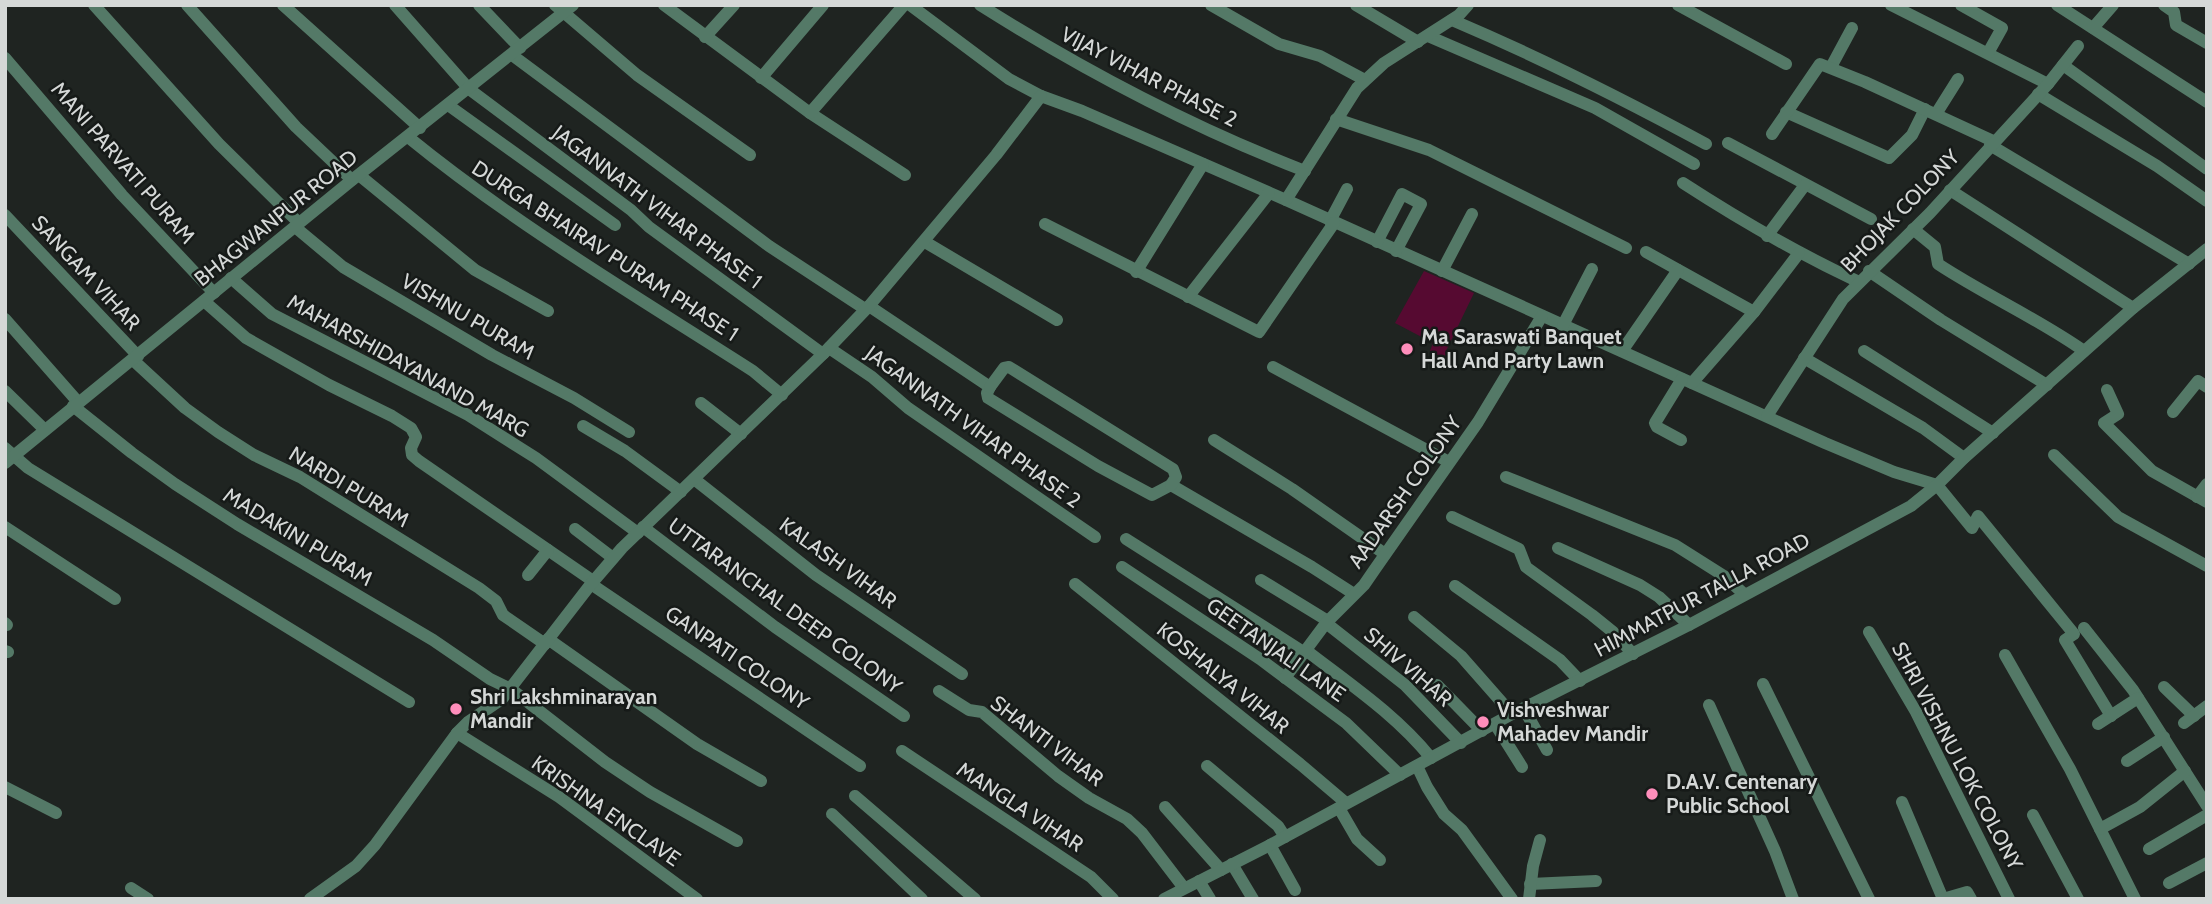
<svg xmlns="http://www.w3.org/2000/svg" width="2212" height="904" font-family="Cabin,sans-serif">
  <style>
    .green { fill: #560a31 }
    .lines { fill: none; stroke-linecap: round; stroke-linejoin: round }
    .minor { stroke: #547967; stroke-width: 12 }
    .poi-dot { fill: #fe8ebb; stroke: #161a18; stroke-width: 2.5 }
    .labels { text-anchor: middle; stroke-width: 5; stroke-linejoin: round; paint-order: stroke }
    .street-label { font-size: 21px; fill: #d5d8d7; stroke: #161a18 }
    .poi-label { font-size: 21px; font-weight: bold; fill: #d5d8d7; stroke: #161a18; text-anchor: start }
  </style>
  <rect width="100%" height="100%" fill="#1f2421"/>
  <polygon class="green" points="1424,271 1474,293 1445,353 1454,358 1452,363 1430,351 1433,343 1395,323"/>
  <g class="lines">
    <g class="minor">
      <polyline points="94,5 219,144 299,223"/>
      <polyline points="187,5 296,127 352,180"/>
      <polyline points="283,5 420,128"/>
      <polyline points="395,5 469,89 631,210 649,227 823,354"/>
      <polyline points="479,5 520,48"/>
      <polyline points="555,5 637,75 750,155"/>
      <polyline points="664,5 810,113 905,175"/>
      <polyline points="910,5 1009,79 1041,96 1082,111 1286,200 1825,443 1894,472 1937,485 1972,528 1978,516 2074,634 2065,640 2111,716"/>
      <path d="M980,5C1083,70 1191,127 1305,171"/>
      <polyline points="1211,5 1279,44 1320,56 1365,80"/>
      <polyline points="1356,5 1418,42"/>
      <polyline points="1678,5 1786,64"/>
      <polyline points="1891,5 2048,84"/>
      <polyline points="1961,5 2002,28 1988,53"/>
      <polyline points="2057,5 2207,102"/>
      <polyline points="2164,5 2174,12 2176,25 2207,43"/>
      <path d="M1452,20C1539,57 1623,99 1706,144"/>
      <polyline points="2093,28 2113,5"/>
      <polyline points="1428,36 1595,108 1694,164"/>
      <polyline points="705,37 734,5"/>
      <polyline points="512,55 769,246 865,309"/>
      <polyline points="5,58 122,195 214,293"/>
      <polyline points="2063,65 2207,169"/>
      <polyline points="1831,67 1852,28"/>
      <polyline points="761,78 823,5"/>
      <polyline points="2038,94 2157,166 2207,201"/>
      <polyline points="448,105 615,225"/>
      <polyline points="1786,112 1889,158 1912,135 1925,109"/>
      <polyline points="810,113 904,5"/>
      <polyline points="1936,114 1958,79"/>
      <polyline points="1336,119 1429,150 1626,248"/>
      <polyline points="1772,134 1820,64 1865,82 1993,141"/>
      <path d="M408,137C516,225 636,296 753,371L782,395"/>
      <polyline points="1728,143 1871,219"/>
      <polyline points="1990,145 2189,264"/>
      <polyline points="359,175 475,270 548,311"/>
      <path d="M1683,183C1740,220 1797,253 1859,282"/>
      <polyline points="1950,190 2133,308"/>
      <polyline points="1286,200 1357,88 1384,63 1459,15 1468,5"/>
      <polyline points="5,215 138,356"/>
      <polyline points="1330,221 1347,189"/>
      <polyline points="1045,224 1259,332 1334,223"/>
      <polyline points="295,227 343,267 492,355 574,398 629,432"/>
      <path d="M1913,229L1935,247L1938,264C1985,295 2037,318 2084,351"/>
      <polyline points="1767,236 1805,185"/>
      <polyline points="925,242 1057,320"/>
      <polyline points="1377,242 1402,194 1421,204 1396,251"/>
      <polyline points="1646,252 1754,312"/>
      <polyline points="1442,271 1472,214"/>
      <polyline points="1869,271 1941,320 2047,385"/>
      <polyline points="1136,272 1203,164"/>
      <polyline points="231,278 272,314 468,415 536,458 638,533"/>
      <polyline points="1188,297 1269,193"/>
      <polyline points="204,301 246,338 329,385 392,416 411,428 416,437 411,448 412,455 419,461 593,581"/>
      <polyline points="869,306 990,387 987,393 988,398 1098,466 1152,495 1171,485 1312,567 1354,594"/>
      <polyline points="5,319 78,402"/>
      <polyline points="1563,325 1592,269"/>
      <polyline points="829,348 872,377 908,408 1095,537"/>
      <polyline points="1622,351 1678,270"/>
      <polyline points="1864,351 1993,433"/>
      <polyline points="1804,358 1923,428 1964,458"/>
      <polyline points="133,360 185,408 218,432 254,455 300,477 479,588 496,601 503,615 545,644"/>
      <polyline points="1273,367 1449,462"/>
      <polyline points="1692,383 1754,312 1799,253"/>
      <polyline points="990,387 1004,368 1009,367 1173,469 1176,477 1171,485"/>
      <polyline points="2107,390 2118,414 2104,423 2152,471 2207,502"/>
      <polyline points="5,391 45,430"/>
      <polyline points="701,403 741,434"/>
      <polyline points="73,406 132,453 175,484 237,524 433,640 490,679 511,689 605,762 650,792 737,841"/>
      <polyline points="2173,412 2198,381 2207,387"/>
      <polyline points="1767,416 1843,299 1930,213 2048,84 2078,46"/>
      <polyline points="583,426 625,451 681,492"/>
      <polyline points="1214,440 1292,489 1385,554"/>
      <polyline points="1681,440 1657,427 1655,423 1682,379"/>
      <polyline points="5,448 28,468 409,702"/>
      <polyline points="2054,455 2118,517 2207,566"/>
      <polyline points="5,463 352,180 573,5"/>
      <polyline points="1506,477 1675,545 1724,576 1744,594"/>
      <polyline points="694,479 816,575 962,674"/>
      <polyline points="2197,497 2207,484"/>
      <polyline points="1452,517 1519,549 1526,567 1592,615 1613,632 1633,654"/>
      <polyline points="5,527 115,599"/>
      <polyline points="643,527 775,627 904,716"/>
      <polyline points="575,529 613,558"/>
      <polyline points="1126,539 1305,653"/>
      <polyline points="1558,548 1640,585 1659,597 1689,625"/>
      <polyline points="1122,567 1260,659 1346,723 1400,775"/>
      <polyline points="528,575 548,550"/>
      <polyline points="1261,580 1328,621"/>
      <polyline points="591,584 860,766"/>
      <polyline points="1075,584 1300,764 1346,803"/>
      <polyline points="1455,586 1560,660 1580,681"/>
      <polyline points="1414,617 1461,656 1512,714"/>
      <polyline points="5,623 7,625"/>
      <polyline points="1326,623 1405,685 1461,743"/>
      <polyline points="2084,628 2133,690 2207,806"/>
      <polyline points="1869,632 1916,712 2009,899"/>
      <polyline points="548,639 697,744 761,781"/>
      <polyline points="5,651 8,652"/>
      <path d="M1307,651C1351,685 1396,715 1431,758"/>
      <polyline points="2005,655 2070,769 2135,899"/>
      <polyline points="1285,678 1326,623 1364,585 1375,569 1478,422 1542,316"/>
      <polyline points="1763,684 1869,899"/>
      <polyline points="1437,685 1482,731"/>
      <polyline points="2164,687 2194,716"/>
      <polyline points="939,691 969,710 982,712 1058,776 1089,798 1127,819 1142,833 1184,888"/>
      <polyline points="1709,705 1775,851 1793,899"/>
      <polyline points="1524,709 1547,750"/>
      <polyline points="2184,723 2207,706"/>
      <polyline points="1495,724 1522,767"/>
      <polyline points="2098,724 2138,698"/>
      <polyline points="457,733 559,797 697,899"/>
      <polyline points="902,751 1091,877 1113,899"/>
      <polyline points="2127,761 2164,737"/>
      <polyline points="1207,766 1278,826 1285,837"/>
      <polyline points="1417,766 1427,787 1444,814 1462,830 1512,899"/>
      <polyline points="5,787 56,813"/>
      <polyline points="855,796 975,899"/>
      <polyline points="1902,802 1943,899"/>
      <polyline points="1165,807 1221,870"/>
      <polyline points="1339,808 1357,839 1380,860"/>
      <polyline points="832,814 922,899"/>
      <polyline points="2033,815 2078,899"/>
      <polyline points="2100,829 2140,807 2185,771"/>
      <polyline points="1270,845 1295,890"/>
      <polyline points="2149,849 2207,815"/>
      <polyline points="1232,864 1253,899"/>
      <polyline points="1199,881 1210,899"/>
      <polyline points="2169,883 2207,863"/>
      <polyline points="1530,884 1596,881"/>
      <polyline points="131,888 148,899"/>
      <polyline points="310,899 356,866 375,845 457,733 468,722 502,699 591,584 622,548 823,354 869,306 996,155 1041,96"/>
      <polyline points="1164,899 1270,845 1512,714 1689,625 1911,506 1937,485 1964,458 2133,308 2207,249"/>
      <polyline points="1529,899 1533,866 1540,840"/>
      <polyline points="1943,899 1967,892 1971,899"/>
    </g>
  </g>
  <g class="poi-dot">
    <circle cx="1407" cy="349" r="7"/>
    <circle cx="456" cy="709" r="7"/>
    <circle cx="1483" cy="722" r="7"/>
    <circle cx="1652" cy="794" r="7"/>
  </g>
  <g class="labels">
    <g class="street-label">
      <text transform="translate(1149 77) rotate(27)" y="7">VIJAY VIHAR PHASE 2</text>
      <text transform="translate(123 163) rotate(49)" y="7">MANI PARVATI PURAM</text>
      <text transform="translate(657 207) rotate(37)" y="7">JAGANNATH VIHAR PHASE 1</text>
      <text transform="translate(1900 211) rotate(-46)" y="7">BHOJAK COLONY</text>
      <text transform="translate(276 218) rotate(-39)" y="7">BHAGWANPUR ROAD</text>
      <text transform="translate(605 251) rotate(33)" y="7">DURGA BHAIRAV PURAM PHASE 1</text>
      <text transform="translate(86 273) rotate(47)" y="7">SANGAM VIHAR</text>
      <text transform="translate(468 317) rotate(30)" y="7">VISHNU PURAM</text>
      <text transform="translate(408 366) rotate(29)" y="7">MAHARSHIDAYANAND MARG</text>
      <text transform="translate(973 427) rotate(36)" y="7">JAGANNATH VIHAR PHASE 2</text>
      <text transform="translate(349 487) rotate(31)" y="7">NARDI PURAM</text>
      <text transform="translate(1405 492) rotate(-55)" y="7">AADARSH COLONY</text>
      <text transform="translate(298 537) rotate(31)" y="7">MADAKINI PURAM</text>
      <text transform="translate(838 563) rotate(36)" y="7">KALASH VIHAR</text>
      <text transform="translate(1702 595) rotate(-28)" y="7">HIMMATPUR TALLA ROAD</text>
      <text transform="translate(785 606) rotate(36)" y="7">UTTARANCHAL DEEP COLONY</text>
      <text transform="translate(1276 650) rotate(35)" y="7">GEETANJALI LANE</text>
      <text transform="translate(737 658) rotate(34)" y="7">GANPATI COLONY</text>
      <text transform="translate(1408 667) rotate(41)" y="7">SHIV VIHAR</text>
      <text transform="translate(1223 678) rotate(39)" y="7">KOSHALYA VIHAR</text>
      <text transform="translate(1047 741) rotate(37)" y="7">SHANTI VIHAR</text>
      <text transform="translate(1957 756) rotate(62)" y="7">SHRI VISHNU LOK COLONY</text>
      <text transform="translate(1020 807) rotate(33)" y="7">MANGLA VIHAR</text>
      <text transform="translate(606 811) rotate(35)" y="7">KRISHNA ENCLAVE</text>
    </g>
    <g class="poi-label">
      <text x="1421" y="344">Ma Saraswati Banquet<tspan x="1421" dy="24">Hall And Party Lawn</tspan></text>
      <text x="470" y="704">Shri Lakshminarayan<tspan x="470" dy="24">Mandir</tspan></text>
      <text x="1497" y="717">Vishveshwar<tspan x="1497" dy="24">Mahadev Mandir</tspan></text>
      <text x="1666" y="789">D.A.V. Centenary<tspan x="1666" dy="24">Public School</tspan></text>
    </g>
  </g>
  <rect width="2212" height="904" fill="none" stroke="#d5d8d7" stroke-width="14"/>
</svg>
